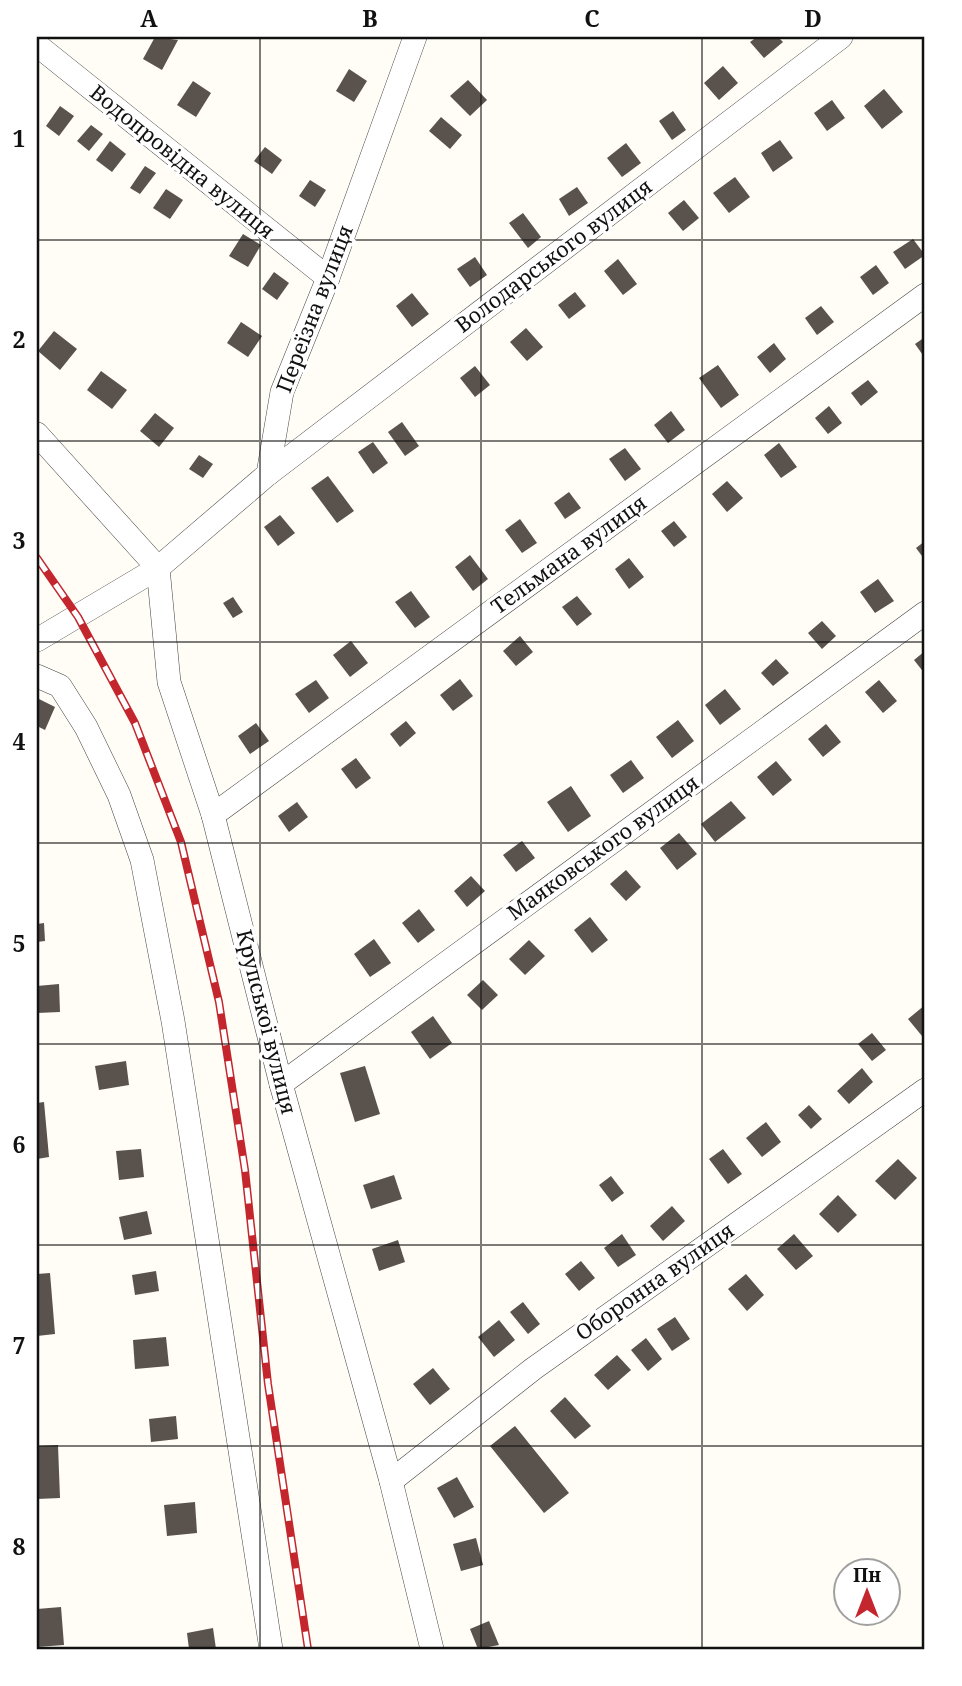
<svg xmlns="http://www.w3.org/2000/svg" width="962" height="1686" font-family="'Noto Serif',serif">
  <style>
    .building { fill: #5a524d }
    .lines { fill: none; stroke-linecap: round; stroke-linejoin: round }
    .street-casing { stroke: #444; stroke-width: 24 }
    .street { stroke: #fff; stroke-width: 23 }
    .rail-casing { stroke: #c4262e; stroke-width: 8 }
    .rail { stroke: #fff; stroke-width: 5; stroke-dasharray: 16; stroke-linecap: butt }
    .grid { fill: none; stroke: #111; stroke-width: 2; stroke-opacity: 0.55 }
    .labels { text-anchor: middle; stroke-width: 7; stroke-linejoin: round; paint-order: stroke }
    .street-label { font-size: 21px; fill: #111; stroke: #fff }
    .neatline { fill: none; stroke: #111; stroke-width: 2.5 }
    .grid-label { font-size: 23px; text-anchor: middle; font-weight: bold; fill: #111 }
  </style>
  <rect width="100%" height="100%" fill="#fffdf5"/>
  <g class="building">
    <polygon points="155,37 178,40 162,70 143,59"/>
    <polygon points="757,37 778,37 783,42 764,58 750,42"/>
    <polygon points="723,66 738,83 719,100 704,83"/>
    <polygon points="349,69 367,81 354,102 336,91"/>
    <polygon points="468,80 487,100 470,116 450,96"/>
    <polygon points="193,81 211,93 196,117 177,105"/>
    <polygon points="884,89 903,112 882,129 864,106"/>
    <polygon points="832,100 845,118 827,131 814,113"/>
    <polygon points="60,106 74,116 59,136 46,126"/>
    <polygon points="673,111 686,130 672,140 659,121"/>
    <polygon points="441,117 462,135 450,149 429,131"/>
    <polygon points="91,125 103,134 89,151 77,141"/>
    <polygon points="780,140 793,158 773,172 761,153"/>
    <polygon points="110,141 126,154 112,172 96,160"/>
    <polygon points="626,143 641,163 622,177 607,158"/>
    <polygon points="265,147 282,160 272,174 254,161"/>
    <polygon points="145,166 156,173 140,194 130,188"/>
    <polygon points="735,177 750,197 729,213 713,193"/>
    <polygon points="310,180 326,190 315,207 299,196"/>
    <polygon points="577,187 588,203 569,216 559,199"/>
    <polygon points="166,189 183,200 170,219 153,208"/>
    <polygon points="684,200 699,218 683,231 668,213"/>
    <polygon points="523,213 541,237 528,248 509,223"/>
    <polygon points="243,234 261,245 248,267 229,256"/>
    <polygon points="913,239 925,255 905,269 893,252"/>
    <polygon points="475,257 487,275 470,287 457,269"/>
    <polygon points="618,259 637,284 623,295 604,271"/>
    <polygon points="876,265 889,283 873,295 860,277"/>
    <polygon points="274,272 289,283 277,300 262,289"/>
    <polygon points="575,292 586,306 569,319 558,305"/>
    <polygon points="412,293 429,314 412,327 396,306"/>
    <polygon points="821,306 834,322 817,335 805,318"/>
    <polygon points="241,322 262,336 248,357 227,343"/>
    <polygon points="526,328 543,347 527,361 510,342"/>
    <polygon points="54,331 77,349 60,370 38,351"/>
    <polygon points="925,337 925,358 915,344"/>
    <polygon points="774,343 786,359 770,373 757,357"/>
    <polygon points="718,365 739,395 721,408 699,378"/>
    <polygon points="475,366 490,385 475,397 460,378"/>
    <polygon points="101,371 127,390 112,409 87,390"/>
    <polygon points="868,380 878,392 861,406 851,393"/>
    <polygon points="829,406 842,423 828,434 815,418"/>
    <polygon points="671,411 685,430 668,443 654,425"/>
    <polygon points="155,413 174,428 159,447 140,431"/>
    <polygon points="402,422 419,446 405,456 388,432"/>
    <polygon points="373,442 388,463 373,474 358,452"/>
    <polygon points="779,443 797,467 781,478 764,455"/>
    <polygon points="625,448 641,469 625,481 609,459"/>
    <polygon points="199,455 213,464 203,478 189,469"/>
    <polygon points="328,476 354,511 337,523 311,488"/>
    <polygon points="727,481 743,498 727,512 712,494"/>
    <polygon points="569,492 581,508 565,519 554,503"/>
    <polygon points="280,515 295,533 278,546 264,527"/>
    <polygon points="520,519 537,543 522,553 505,530"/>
    <polygon points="674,521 687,537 674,547 661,531"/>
    <polygon points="925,541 925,560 916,548"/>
    <polygon points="470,555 488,579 473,591 455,567"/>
    <polygon points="629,558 644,577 629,589 615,569"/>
    <polygon points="878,579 894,601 875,613 860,592"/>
    <polygon points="411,591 430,617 415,628 395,602"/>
    <polygon points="577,596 592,614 577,626 562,607"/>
    <polygon points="233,597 243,612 233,618 223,603"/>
    <polygon points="822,621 836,636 822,649 808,633"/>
    <polygon points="520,636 533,652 516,666 503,651"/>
    <polygon points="351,641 368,663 350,677 333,655"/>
    <polygon points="925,651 925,674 914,660"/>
    <polygon points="776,659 789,673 773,686 761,673"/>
    <polygon points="460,679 473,696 453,711 440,695"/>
    <polygon points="316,680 329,698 309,713 295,694"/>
    <polygon points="879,680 897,701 883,713 865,692"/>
    <polygon points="725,689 741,709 720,725 705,705"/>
    <polygon points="37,698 55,707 45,730 37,726"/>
    <polygon points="678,720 694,741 672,758 656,737"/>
    <polygon points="406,721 416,733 400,747 390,734"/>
    <polygon points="256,723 269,741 250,754 238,736"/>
    <polygon points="826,724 841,742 823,757 808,739"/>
    <polygon points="356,758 371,778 356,789 341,769"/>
    <polygon points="631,760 644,778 623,793 610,775"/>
    <polygon points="776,761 792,780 773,796 757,777"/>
    <polygon points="571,786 591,816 568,832 547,802"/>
    <polygon points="731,801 746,818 715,842 701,824"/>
    <polygon points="297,802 308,817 289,832 278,816"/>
    <polygon points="679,833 697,854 677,870 660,848"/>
    <polygon points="522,841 535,858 516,872 503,855"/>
    <polygon points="626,870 641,887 626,901 610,884"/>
    <polygon points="471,876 485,891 467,907 454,891"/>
    <polygon points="419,909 435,930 418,943 402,923"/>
    <polygon points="590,917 608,940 592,953 574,930"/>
    <polygon points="44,923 45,941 37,942 37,924"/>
    <polygon points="374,939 391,963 370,977 354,954"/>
    <polygon points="529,940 545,956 525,975 509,959"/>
    <polygon points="483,980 498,995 482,1010 467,995"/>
    <polygon points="59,984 60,1012 37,1013 37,986"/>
    <polygon points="925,1005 925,1034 922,1036 908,1019"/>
    <polygon points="433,1016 452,1043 430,1059 411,1032"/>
    <polygon points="872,1033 886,1050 872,1061 858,1044"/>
    <polygon points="126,1061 129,1085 99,1090 95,1066"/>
    <polygon points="365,1066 380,1114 355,1122 340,1073"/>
    <polygon points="862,1068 873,1082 849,1104 837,1091"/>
    <polygon points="44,1102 49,1157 37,1159 37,1103"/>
    <polygon points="809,1105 822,1119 811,1129 798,1115"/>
    <polygon points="766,1122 781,1142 762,1157 746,1138"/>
    <polygon points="141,1149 144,1177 119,1180 116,1151"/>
    <polygon points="723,1149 742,1174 728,1184 709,1159"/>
    <polygon points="898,1159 917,1178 895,1200 875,1181"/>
    <polygon points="394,1175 402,1199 371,1209 363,1185"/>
    <polygon points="611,1176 624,1193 612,1202 599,1185"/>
    <polygon points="838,1195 857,1215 838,1233 819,1214"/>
    <polygon points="672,1206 685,1221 663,1241 650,1226"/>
    <polygon points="147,1211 152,1234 124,1240 119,1217"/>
    <polygon points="622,1234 636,1255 618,1267 604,1248"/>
    <polygon points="794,1234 813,1256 796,1270 777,1249"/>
    <polygon points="398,1240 405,1262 379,1271 372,1249"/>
    <polygon points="581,1261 595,1278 579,1291 565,1274"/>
    <polygon points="156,1271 159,1291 135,1295 132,1275"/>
    <polygon points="50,1273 55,1334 37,1336 37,1274"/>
    <polygon points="746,1274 764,1295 747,1311 728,1289"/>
    <polygon points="523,1302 540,1324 528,1334 510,1312"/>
    <polygon points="675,1317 690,1339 672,1351 657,1329"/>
    <polygon points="499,1320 515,1340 494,1357 478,1337"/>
    <polygon points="166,1337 169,1366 135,1369 133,1340"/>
    <polygon points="646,1338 662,1359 648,1371 631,1350"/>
    <polygon points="617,1355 631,1370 608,1390 594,1375"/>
    <polygon points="433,1368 450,1389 430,1405 413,1384"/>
    <polygon points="565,1397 591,1426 575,1439 550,1411"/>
    <polygon points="176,1416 178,1439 151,1442 149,1419"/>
    <polygon points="515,1426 569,1493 544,1513 490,1446"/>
    <polygon points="58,1445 60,1498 37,1499 37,1446"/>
    <polygon points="457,1477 474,1507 454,1518 437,1488"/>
    <polygon points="195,1502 197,1533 167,1536 164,1505"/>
    <polygon points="476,1538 483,1565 461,1571 453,1544"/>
    <polygon points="61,1607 64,1645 37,1647 37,1609"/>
    <polygon points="489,1621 499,1645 478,1649 470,1629"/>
    <polygon points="213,1628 216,1649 189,1649 187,1633"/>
  </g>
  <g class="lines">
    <defs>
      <g id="street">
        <polyline points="37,45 328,278"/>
        <polyline points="37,434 158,568 169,682 213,815 281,1084 391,1481 432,1649"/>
        <polyline points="268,474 841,37"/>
        <polyline points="37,640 158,568 268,474 282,392 328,278 415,37"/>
        <polyline points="37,676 60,686 86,727 119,795 142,860 173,1021 271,1649"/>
        <polyline points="213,815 925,295"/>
        <polyline points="281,1084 925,613"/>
        <polyline points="391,1481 533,1369 925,1090"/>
      </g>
    </defs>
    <use href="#street" class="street-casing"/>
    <use href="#street" class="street"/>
    <defs>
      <polyline id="rail" points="37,558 78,617 135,723 181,842 219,1002 245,1170 268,1384 308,1649"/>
    </defs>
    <use href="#rail" class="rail-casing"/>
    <use href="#rail" class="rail"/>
  </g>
  <path class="grid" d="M260,37V1649M481,37V1649M702,37V1649M37,240H925M37,441H925M37,642H925M37,843H925M37,1044H925M37,1245H925M37,1446H925"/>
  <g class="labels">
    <g class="street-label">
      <text transform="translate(182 162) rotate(39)" y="7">Водопровідна вулиця</text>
      <text transform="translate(554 256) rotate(-37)" y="7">Володарського вулиця</text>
      <text transform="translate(315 309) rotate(-69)" y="7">Переїзна вулиця</text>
      <text transform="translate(569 555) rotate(-36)" y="7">Тельмана вулиця</text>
      <text transform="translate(603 848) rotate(-36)" y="7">Маяковського вулиця</text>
      <text transform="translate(266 1022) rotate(76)" y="7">Крупської вулиця</text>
      <text transform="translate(655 1282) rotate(-35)" y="7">Оборонна вулиця</text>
    </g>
  </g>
  <rect width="962" height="1686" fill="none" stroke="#ffffff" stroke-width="77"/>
  <g transform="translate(867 1592)"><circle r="33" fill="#ffffff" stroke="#a0a0a0" stroke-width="2"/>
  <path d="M0-5L12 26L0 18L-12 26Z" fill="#c4262e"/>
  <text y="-10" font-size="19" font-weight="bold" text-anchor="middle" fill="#111111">Пн</text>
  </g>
  <rect x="38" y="38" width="885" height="1610" class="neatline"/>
  <g class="grid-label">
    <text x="149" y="27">A</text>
    <text x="370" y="27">B</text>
    <text x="592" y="27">C</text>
    <text x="813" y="27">D</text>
    <text x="19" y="147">1</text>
    <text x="19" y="348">2</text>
    <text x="19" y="549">3</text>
    <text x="19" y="750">4</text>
    <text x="19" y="952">5</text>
    <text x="19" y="1153">6</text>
    <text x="19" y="1354">7</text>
    <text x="19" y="1555">8</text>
  </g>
</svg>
